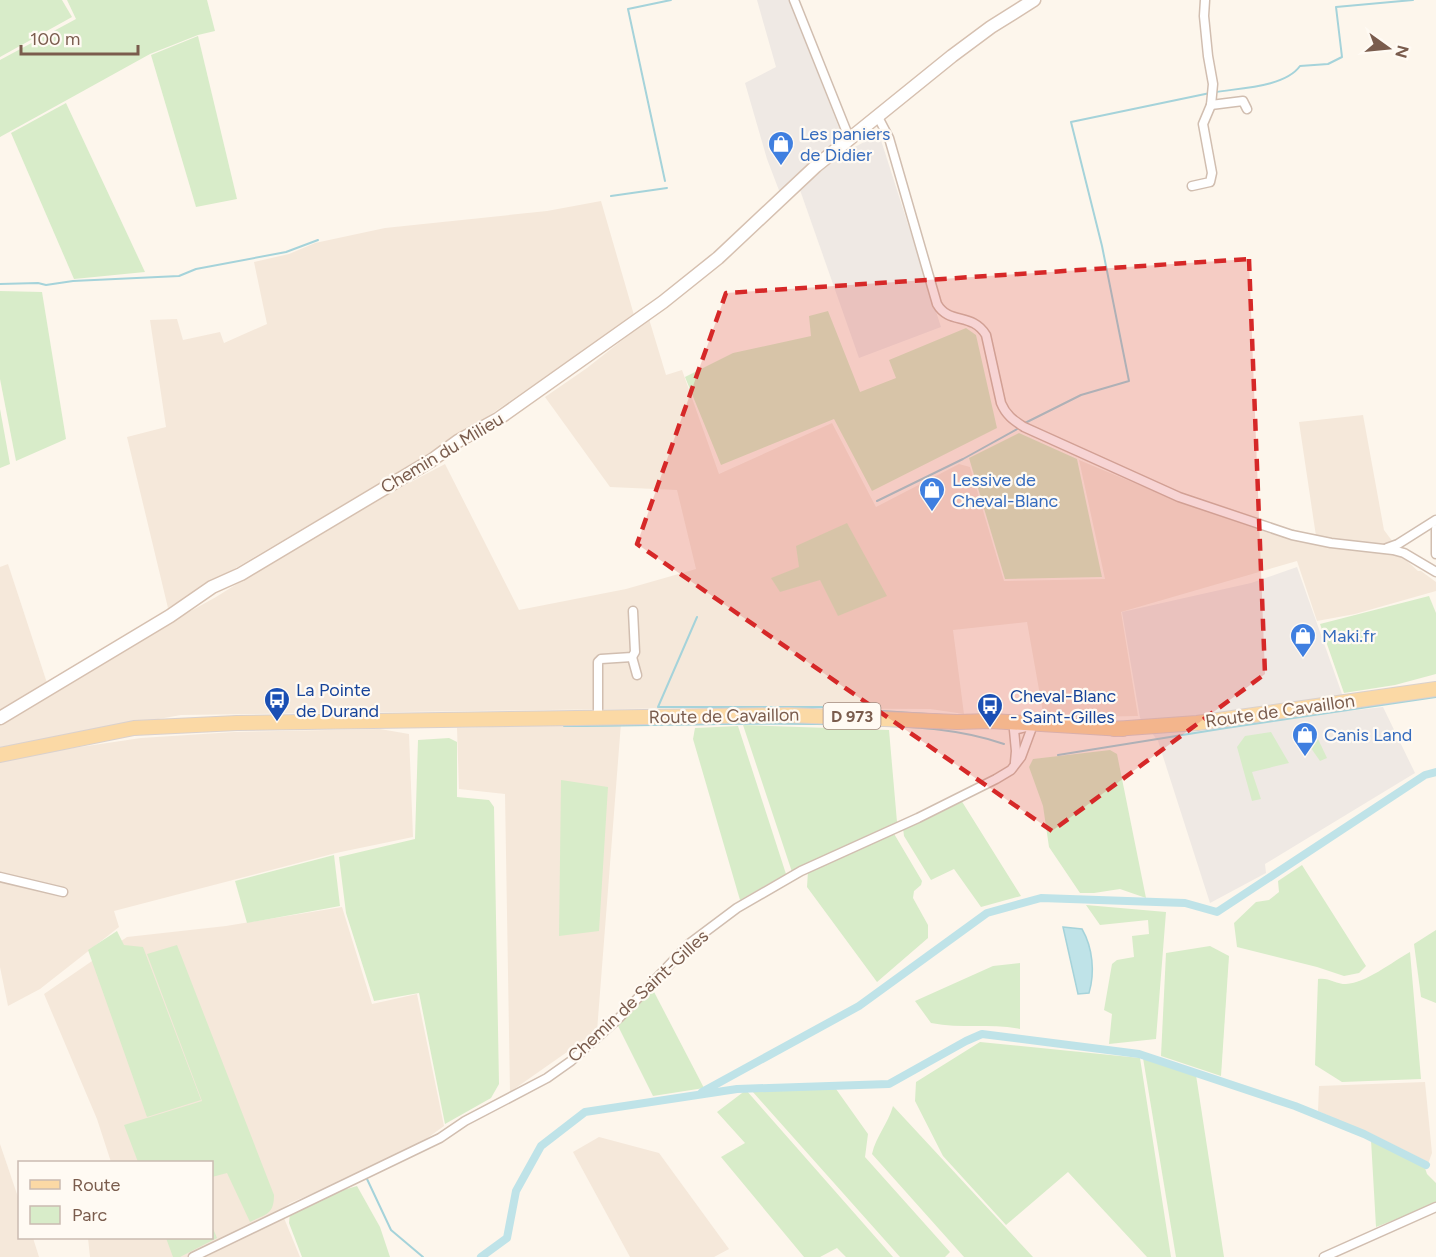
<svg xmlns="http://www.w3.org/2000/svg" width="1436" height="1257" font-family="Figtree,sans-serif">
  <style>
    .residential { fill: #f5e8da }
    .industrial { fill: #efe9e4 }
    .green { fill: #d8ecc9 }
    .water { fill: #bfe3e8; stroke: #a5d3da; stroke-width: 1.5 }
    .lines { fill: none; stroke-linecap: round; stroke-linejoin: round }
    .stream { stroke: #a5d3da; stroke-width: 2 }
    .canal { stroke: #bfe3e8; stroke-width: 8 }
    .street-casing { stroke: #d1beb0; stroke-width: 11 }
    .secondary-casing { stroke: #d6c0b0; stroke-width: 15 }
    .primary-casing { stroke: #dad1cd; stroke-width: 16 }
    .street { stroke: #fff; stroke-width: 8 }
    .secondary { stroke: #fff; stroke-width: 12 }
    .primary { stroke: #fbd9a5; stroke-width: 14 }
    .marked { fill: #d62828; fill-opacity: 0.2; stroke: #d62828; stroke-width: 4.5; stroke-dasharray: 12 8; stroke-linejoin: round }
    .labels { text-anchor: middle; stroke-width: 4.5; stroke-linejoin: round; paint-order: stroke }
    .shield { fill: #fffaf3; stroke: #a28b7f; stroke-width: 1.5 }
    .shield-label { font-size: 16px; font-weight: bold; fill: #7a5c4d }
    .shop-label { font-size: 18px; fill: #366cbe; stroke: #fffaf3; text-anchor: start }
    .street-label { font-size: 18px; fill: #7a5c4d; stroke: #fffaf3 }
    .transit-label { font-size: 18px; fill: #164399; stroke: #fffaf3; text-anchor: start }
  </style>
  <rect width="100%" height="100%" fill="#fdf6ec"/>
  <g class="residential">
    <polygon points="601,201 634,315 487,417 390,477 168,608 127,437 166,427 150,320 177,319 183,340 220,332 224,343 267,324 254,262 289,254 315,243 385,228 547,211"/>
    <polygon points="649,319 666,375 682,370 719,474 832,423 876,507 959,464 970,467 1004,581 1105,579 1079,460 1156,492 1317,543 1299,422 1363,415 1384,530 1407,561 1418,571 1421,571 1436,582 1436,591 1355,614 1317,621 1297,561 1121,612 1138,716 1044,718 1027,622 953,630 964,714 930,709 695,708 181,715 0,747 0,725 37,701 153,632 216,597 337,521 445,464 519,610 626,589 696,569 677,490 610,487 545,397 587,368"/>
    <polygon points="8,564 47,683 0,711 0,567"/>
    <polygon points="621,723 597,1031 510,1092 505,794 459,789 457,728"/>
    <polygon points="380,729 409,734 413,837 336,853 114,911 119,927 40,989 8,1006 0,967 0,762 60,750 141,738 234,732"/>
    <polygon points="342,907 372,1004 417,994 444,1126 415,1147 362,1173 290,1203 275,1214 188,1257 90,1257 88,1238 212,1238 212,1162 111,1162 97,1119 44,994 127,937 226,926"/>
    <polygon points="1425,1082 1432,1153 1428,1164 1376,1137 1318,1111 1319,1086"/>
    <polygon points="599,1137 659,1153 729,1249 714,1257 630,1257 573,1152"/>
    <polygon points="0,1144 19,1200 20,1238 33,1238 39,1257 0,1257"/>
    <polygon points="284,1218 300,1257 205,1257 229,1245"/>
  </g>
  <g class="industrial">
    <polygon points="757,0 789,0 843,138 816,156 780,193 767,159 745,83 776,67"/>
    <polygon points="879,134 941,327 859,358 800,190 840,155"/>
    <polygon points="1297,567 1348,711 1383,707 1415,773 1265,864 1266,873 1210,903 1158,741 1140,718 1122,612 1251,583"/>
  </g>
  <g class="green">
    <polygon points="0,0 62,0 72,17 0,57"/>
    <polygon points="67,0 207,0 215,31 198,35 150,54 0,137 0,60 76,19"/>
    <polygon points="198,36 237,199 196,207 151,55"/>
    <polygon points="66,103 145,272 74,279 11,133"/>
    <polygon points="0,291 42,292 66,439 16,461 0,379"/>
    <polygon points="828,311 860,392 896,378 889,360 966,328 976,335 997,428 872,491 834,419 721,465 685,377 733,353 811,336 809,316"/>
    <polygon points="0,409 10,464 0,468"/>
    <polygon points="1019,433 1077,459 1102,577 1005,579 969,458"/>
    <polygon points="847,523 887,596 838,616 820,580 780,592 771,578 799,567 796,546"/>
    <polygon points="1429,596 1436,613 1436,674 1395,685 1344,693 1320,624"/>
    <polygon points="743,725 889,730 897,822 792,872"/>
    <polygon points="738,726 786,874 740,900 693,739 695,728"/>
    <polygon points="1271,732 1289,763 1252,772 1261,799 1252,801 1237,747 1245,736"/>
    <polygon points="1314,737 1318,739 1327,758 1320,761 1306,741"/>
    <polygon points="449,738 457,742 457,797 489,800 494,807 499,1084 491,1098 445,1124 419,993 374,1001 346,913 339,857 415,839 418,740"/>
    <polygon points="1110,750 1117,754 1146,898 1120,889 1094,893 1080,893 1049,847 1043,806 1029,767 1033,759"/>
    <polygon points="561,780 608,787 599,931 559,936"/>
    <polygon points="961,800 1021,896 981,907 954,869 931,880 904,836 903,828"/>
    <polygon points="893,832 922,881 921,885 914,891 913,898 928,925 928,938 877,982 807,887 808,871"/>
    <polygon points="334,855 340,906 247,923 235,881"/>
    <polygon points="1302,865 1366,966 1359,973 1344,976 1317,967 1237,947 1234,923 1256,902 1269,900 1279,892 1278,881"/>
    <polygon points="1086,905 1166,912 1156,1039 1109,1044 1112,1014 1104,1010 1112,964 1117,960 1134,957 1132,936 1149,934 1148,920 1100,925"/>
    <polygon points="1436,930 1436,1003 1421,997 1414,944"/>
    <polygon points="117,931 124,945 143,947 201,1100 147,1117 88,950"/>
    <path d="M177,945L274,1195C274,1215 266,1214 250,1222L227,1173L212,1177V1162H138L124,1125L202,1101L147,954Z"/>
    <polygon points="1210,946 1229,956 1221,1076 1161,1056 1166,953"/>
    <path d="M1410,952L1421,1079L1342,1082L1315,1065L1318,979C1328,977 1336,984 1346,984C1366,983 1392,962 1410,952Z"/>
    <path d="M1020,963V1029C990,1023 961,1029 931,1023L915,1001L993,966Z"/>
    <polygon points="652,988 704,1088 653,1096 618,1026"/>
    <polygon points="980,1042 1140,1058 1171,1257 1147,1257 1068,1172 1006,1225 943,1156 915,1101 916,1082"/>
    <polygon points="1143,1058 1196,1075 1224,1257 1176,1257"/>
    <polygon points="836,1089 868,1134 865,1157 950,1252 945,1257 900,1257 752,1091"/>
    <polygon points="746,1090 893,1257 846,1257 837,1248 820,1257 804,1257 721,1157 745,1143 717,1112"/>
    <path d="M893,1106L1033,1257H964L872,1154C876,1136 888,1124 893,1106Z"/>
    <polygon points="1371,1140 1424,1165 1427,1174 1436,1183 1436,1204 1376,1227"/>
    <polygon points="357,1186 380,1227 390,1257 302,1257 289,1223 290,1213 326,1195"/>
    <polygon points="212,1226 217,1238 180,1257 173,1257 166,1238 212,1238"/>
  </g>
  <path class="water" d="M1063,927L1082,929C1093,948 1095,973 1089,993L1078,994Z"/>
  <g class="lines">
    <g class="stream">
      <path d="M1216,92C1240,88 1285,87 1300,66L1328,64L1342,57L1336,7L1413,0"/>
      <polyline points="665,181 628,9 671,0"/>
      <polyline points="611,196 667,188"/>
      <polyline points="0,284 38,283 46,285 73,281 179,276 196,269 286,252 318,240"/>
      <polyline points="1023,424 1081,395 1129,381 1102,246 1071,122 1210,93"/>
      <polyline points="877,501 963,459 1019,428"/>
      <polyline points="697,617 658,707 821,707 943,715"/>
      <path d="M564,726C664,726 765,721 865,725C913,727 959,728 1004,744"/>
      <polyline points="1058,755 1226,728 1436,697"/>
      <polyline points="367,1179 391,1230 423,1257"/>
    </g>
    <g class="canal">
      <polyline points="702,1092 859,1006 987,913 1041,898 1185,903 1217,912 1425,775 1436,772"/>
      <polyline points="481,1257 507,1238 516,1191 541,1146 585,1112 737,1089 889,1084 966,1041 982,1034 1139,1054 1295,1106 1364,1134 1426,1165"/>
    </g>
    <defs>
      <g id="street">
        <polyline points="794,0 850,140"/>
        <polyline points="1211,105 1243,101 1247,109"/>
        <path d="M878,117L889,138L937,304C949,325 972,312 986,335L1001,403C1006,415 1013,420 1024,427L1179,497L1292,535L1331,543L1393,550L1404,553L1436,572"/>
        <polyline points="1192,186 1210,182 1212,173 1203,124 1211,105 1213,84 1208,56 1204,16 1205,0"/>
        <polyline points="1436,529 1436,554"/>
        <polyline points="1387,548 1398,544 1436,520"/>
        <polyline points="632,657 637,675"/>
        <polyline points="598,718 598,662 601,659 632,657 635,652 633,611"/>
        <polyline points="1015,762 1016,751 1014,730 1026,727"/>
        <polyline points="0,877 63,892"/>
        <polyline points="193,1257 413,1151 440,1138 465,1121 547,1078 571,1061 619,1018 689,944 737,908 801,871 918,818 996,779 1011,770 1021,757 1031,730 1031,727 1023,725"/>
        <polyline points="1324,1257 1436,1207"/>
      </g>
      <polyline id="secondary" points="0,718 170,616 212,587 241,574 432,460 458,441 498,419 663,302 718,258 816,166 952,56 991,27 1034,0"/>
      <g id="primary">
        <polyline points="1114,729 1197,723 1436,689"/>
        <polyline points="0,755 134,728 237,723 788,715 957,722 991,721 1123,729"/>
      </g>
    </defs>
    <use href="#street" class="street-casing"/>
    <use href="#secondary" class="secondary-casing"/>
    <use href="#primary" class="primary-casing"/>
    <use href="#street" class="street"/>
    <use href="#secondary" class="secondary"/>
    <use href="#primary" class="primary"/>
  </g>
  <path class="marked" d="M1249,259L1265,674L1052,831L637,544L726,293Z"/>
  <defs>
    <symbol id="shop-pin" viewBox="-11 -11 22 30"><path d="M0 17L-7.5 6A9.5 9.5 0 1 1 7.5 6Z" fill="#3f7fe0" stroke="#fffaf3"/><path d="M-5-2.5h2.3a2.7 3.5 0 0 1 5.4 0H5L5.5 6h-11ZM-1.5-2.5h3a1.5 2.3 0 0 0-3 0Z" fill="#fff"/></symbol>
    <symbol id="bus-pin" viewBox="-11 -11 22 30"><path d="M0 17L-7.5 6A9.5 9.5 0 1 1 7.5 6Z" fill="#1a4fb4" stroke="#fffaf3"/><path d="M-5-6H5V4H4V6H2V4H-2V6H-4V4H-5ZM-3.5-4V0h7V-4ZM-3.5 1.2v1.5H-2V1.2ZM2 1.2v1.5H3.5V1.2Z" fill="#fff"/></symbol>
  </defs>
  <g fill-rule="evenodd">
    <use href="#shop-pin" x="766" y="129" width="30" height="40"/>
    <use href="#shop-pin" x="917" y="475" width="30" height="40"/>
    <use href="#shop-pin" x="1288" y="621" width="30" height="40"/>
    <use href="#bus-pin" x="262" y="685" width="30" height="40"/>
    <use href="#bus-pin" x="975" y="691" width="30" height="40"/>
    <use href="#shop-pin" x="1290" y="720" width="30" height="40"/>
  </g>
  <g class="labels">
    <rect class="shield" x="823.5" y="703" width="57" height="26" rx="4.5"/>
    <g class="shield-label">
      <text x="852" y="722">D 973</text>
    </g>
    <g class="shop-label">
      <text x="800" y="140">Les paniers<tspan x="800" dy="21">de Didier</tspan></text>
      <text x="952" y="486">Lessive de<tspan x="952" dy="21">Cheval-Blanc</tspan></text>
      <text x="1322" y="642">Maki.fr</text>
      <text x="1324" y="741">Canis Land</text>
    </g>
    <g class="street-label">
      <text transform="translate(442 453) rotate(-31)" y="6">Chemin du Milieu</text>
      <text transform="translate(1280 711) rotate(-8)" y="6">Route de Cavaillon</text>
      <text transform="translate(724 716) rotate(-1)" y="6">Route de Cavaillon</text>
      <text transform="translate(638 996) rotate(-43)" y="6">Chemin de Saint-Gilles</text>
    </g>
    <g class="transit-label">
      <text x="296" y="696">La Pointe<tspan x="296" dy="21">de Durand</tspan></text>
      <text x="1010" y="702">Cheval-Blanc<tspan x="1010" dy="21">- Saint-Gilles</tspan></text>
    </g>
  </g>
  <rect x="18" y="1161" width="195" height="78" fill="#fffaf3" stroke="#cabbb1" stroke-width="1.5"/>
  <rect x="30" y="1180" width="30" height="9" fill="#fbd9a5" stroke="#cabbb1" stroke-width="1.5"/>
  <text x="72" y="1191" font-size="18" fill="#7a5c4d">Route</text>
  <rect x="30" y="1206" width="30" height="18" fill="#d8ecc9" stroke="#cabbb1" stroke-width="1.5"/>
  <text x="72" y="1221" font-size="18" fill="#7a5c4d">Parc</text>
  <g transform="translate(1388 48) rotate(105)" stroke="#fffaf3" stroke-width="4.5" paint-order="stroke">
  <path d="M0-4.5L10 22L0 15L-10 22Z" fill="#7a5c4d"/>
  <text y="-9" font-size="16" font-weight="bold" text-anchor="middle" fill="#7a5c4d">N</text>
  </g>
  <path d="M21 45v9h117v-9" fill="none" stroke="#7a5c4d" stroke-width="3"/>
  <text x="30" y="45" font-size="18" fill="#7a5c4d" stroke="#fffaf3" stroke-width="4.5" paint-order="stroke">100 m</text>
</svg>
